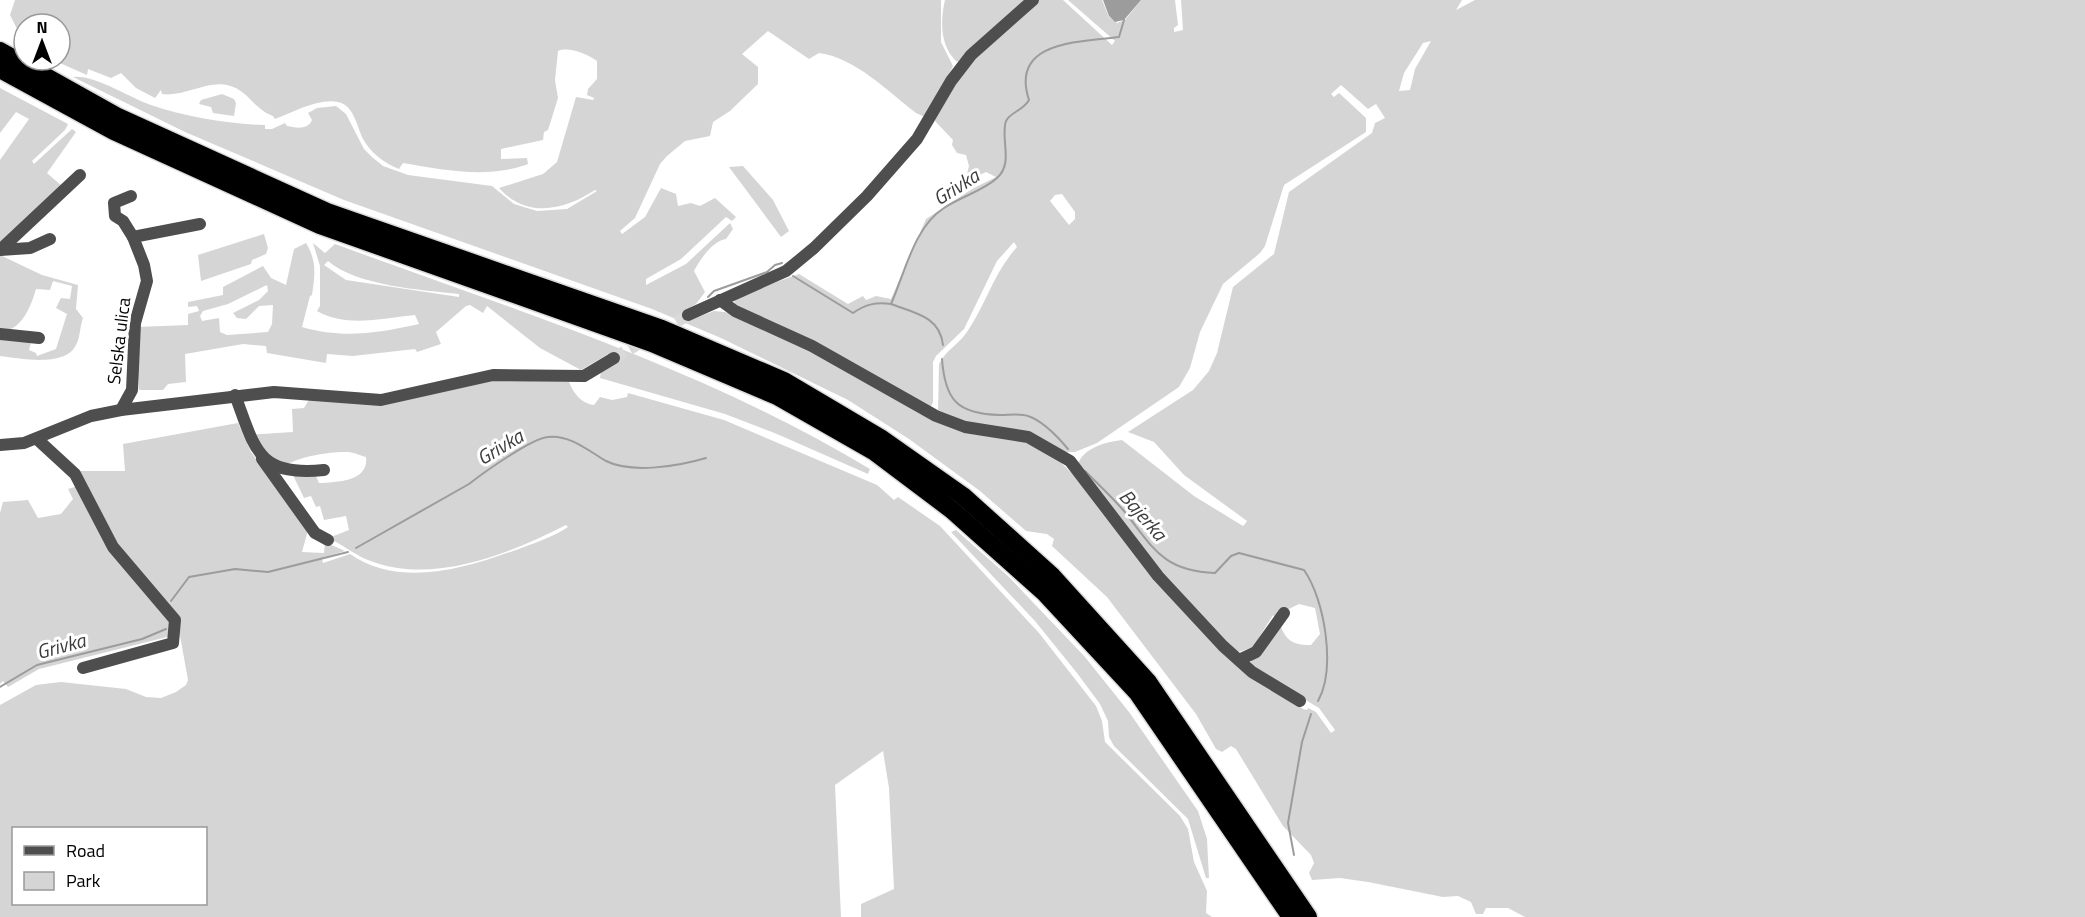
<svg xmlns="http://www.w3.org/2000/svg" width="2085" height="917" font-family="'Titillium Web',sans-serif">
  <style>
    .green { fill: #d5d5d5; fill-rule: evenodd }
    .water { fill: #9c9c9c }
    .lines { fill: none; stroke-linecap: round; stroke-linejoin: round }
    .stream { stroke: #9c9c9c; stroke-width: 2 }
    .minor-tunnel { stroke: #d9d9d9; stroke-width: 12; stroke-dasharray: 12 6; stroke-linecap: butt }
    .highway-casing { stroke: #dbdbdb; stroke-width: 21 }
    .minor { stroke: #4e4e4e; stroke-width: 12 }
    .highway { stroke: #000; stroke-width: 18 }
    .labels { text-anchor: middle; stroke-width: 6; stroke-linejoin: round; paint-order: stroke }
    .street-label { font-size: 18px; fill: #000; stroke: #fff }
    .water-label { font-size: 20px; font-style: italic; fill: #3d3d3d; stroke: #fff }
  </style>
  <rect width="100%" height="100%" fill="#fff"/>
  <g class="green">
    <path d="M15,0H941V42L953,66L927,118L916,113C887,91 856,58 819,53L809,59L768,31L742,54L758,67V84L730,111L713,122L710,136L685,141L667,156L660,164L635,218L620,231L622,234L645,217L661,188L676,194L678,206L691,203L700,206L715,198L736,217L732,221L726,217L681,259L646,279V285L686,264L730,223L733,229L726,239C712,241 700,260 694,271L705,292L696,304L684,311L688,321L714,311L725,312L827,359L941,421L966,431L1016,437L1033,442L1051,453L1096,497L1169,593L1236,660L1249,677L1267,684L1276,693L1282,691L1303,709L1307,710L1308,708L1316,712L1331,733L1335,730L1319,708L1250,667C1251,654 1268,631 1281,627C1286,641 1296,646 1311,645L1320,634L1315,608L1299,604L1289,609L1277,621L1273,615L1253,647L1239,652L1230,648L1173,590L1107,502L1077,470C1078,449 1105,442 1122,440L1194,496L1243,526L1245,524L1247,521L1184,475L1154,442L1128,432L1193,390L1209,371L1217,353L1233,287L1274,254L1289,192L1372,133L1375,123L1385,118L1376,104L1368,109L1341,85L1331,94L1334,97L1339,93L1366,118V132L1284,185L1265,246L1260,253L1223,284L1200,332L1190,368L1179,387L1097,443L1075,452H1063L1025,432L969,425L938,413L939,364C945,351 959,344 967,332C986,304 994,272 1017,247L1014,242L997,261L964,329L936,356L933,362V402L930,409L818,347L738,309L734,306L735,297L799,274L848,304L863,296L866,300L876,296L891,299L926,219L972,189L996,177L986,172L968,181L966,178L969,166L966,155L957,153L952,145L953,140L935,121C941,72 1006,32 1038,0H1063L1112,45L1115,41L1068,0H1102L1109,17L1117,23L1125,20L1141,0H1175L1178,25L1174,28V32L1183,30L1181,0H1462L1456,10L1475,0H2085V917H1525L1508,908H1486L1483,914H1476L1471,902L1458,896L1443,897L1368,882L1340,878L1312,880L1309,873L1314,863L1311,855L1283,826L1236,749L1231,746L1222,752L1216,749L1196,714L1107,597L1052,546L1054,539L1047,534L1026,531L980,491L909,439L848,400L721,338L652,309L344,200L185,132L73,77C94,74 130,98 151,105C186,117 228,124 265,125V129H272L285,123L287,126C296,128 308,130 312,120L308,113L317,108L336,106L346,114L364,149L372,157L383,166L408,175L492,186L514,204L537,211L567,209L597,191L595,190C565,210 527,219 499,188L543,174L557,162L576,97L593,100L594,98L587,95L588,89L597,79V61C588,54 568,46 558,51L555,80L558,98L548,130L544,132L543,140L501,149V159L527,158L528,164C488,179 444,170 403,163L399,169C385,164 370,152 363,139C357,127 354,105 338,102C318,98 292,113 275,119L273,116C253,109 249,90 227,85C205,81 185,97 162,94L161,90L155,98L136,88L121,73L111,78L88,69L87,75L53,60H60V24H24V43L10,15ZM1431,41L1415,69L1410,90L1399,91L1404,73L1423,43ZM1062,194L1075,212V219L1069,225L1050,201L1055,195Z"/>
    <path d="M945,0H1031L957,62C940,47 940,21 945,0Z"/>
    <polygon points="0,88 68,124 65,130 32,161 34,164 72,129 76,132 47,173 63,187 0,247 0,160 29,119 16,112 0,133"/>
    <polygon points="222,94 234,99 236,103 234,116 213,113 211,107 199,104 201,100"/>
    <polygon points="743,166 773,200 789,231 781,237 729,167"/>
    <polygon points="264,234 268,248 266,254 252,260 251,264 201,281 198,255"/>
    <path d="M306,243C317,261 315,275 312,295L310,296L302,327C343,339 378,333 419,324L415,315C384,318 346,328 317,311L320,306V266L313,243L325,253L335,244C517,311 703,368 870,469L868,474L777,434L725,414L600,378L601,371L615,363L608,354L581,370L540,348L487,306L483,313L470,305L466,306L436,332L441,344L417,352L415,349L353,356L327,354L326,363L267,353L266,346L243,344L185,354L186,382L168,384L163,390H139L136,327L188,325V314L199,311L197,306L188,307V302L223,295V287L263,266L271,278L286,285L294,249ZM328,261C357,286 422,290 459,294V297L346,280L324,265ZM267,285L268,291L259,300L233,313L237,318L246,319L259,306L273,305L272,324L268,332L227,335L220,332L219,318L202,321L200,316L203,311L228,304Z"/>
    <path d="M0,255L42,275L78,285L76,309L83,318C80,326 80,338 76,345C65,368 19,358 0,356V337L32,339L29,350L36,353L37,356L56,349L67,314L56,308L61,298L70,299L72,286L53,281L50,290L36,289C31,306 22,331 0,332Z"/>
    <path d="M491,380L569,382C573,393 582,404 594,405L600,397L612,400L627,397L628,393L724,420L877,485L894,500L898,497L940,526L1039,633L1096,706L1102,721L1105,742L1180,816L1188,829L1194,862L1207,891L1206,913L1212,917H861V904L894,889L889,788L883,751L835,785L841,917H0V705L36,685L61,682L126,689L146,697L161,698L176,692L186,685L188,680L179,630L115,546L77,471H125L123,444L238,423L251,452L308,530L302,552L324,553L325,542L345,551L322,558L323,563L350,554C399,588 462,569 513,551C532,544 551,538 568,527L566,525C509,554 431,586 368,560C355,555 345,546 332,540L331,537L349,530L346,516L324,520L320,506L316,507L311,496L304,498L293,475L316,476L319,483C338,482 369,481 366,457C361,456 354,452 348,452C332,451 294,457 284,467L248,435L293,432L292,409L304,408L310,398L376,405ZM14,828H206V904H14Z"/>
    <polygon points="78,486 96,521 168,613 171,636 39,669 8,687 3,681 0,684 0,513 3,502 28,500 38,518 61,514 73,499 68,489"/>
    <polygon points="956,530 1008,576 1085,657 1129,712 1198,811 1207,839 1209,878 1206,878 1188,819 1114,746 1109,737 1108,721 1100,704 1077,673 1035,621 951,532"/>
  </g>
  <polygon class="water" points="1103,0 1141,0 1124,20 1115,22 1109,16"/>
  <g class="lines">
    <g class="stream">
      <path d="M793,276L853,313C866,304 876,302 891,304C905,273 914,227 944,208C960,197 983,191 997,178C1014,163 1000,139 1006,121C1010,112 1023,111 1029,100C1009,40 1082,42 1119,37L1124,20"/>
      <polyline points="708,297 714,291 767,272 775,265 782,263"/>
      <path d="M891,304C914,313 940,316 943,345"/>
      <path d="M942,359C945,400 957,414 1000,415C1009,415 1020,413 1028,416C1043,421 1058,437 1068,449"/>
      <path d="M1085,471C1098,484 1112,497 1124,511C1153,547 1162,571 1215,573L1231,556L1239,553L1304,570C1325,600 1336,669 1318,701"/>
      <path d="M356,548L469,484C483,473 532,438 548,437C569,434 589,451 606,461C632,474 679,466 706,458"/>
      <polyline points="171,601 189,577 235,569 268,572 348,552"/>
      <polyline points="0,687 37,665 142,639 166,629"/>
      <polyline points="1294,855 1288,823 1302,742 1311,714"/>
    </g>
    <polyline class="minor-tunnel" points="614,358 688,315"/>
    <defs>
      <g id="highway">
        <polyline points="0,51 118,117 327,212 662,329 784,381 882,439 963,496 1052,576 1148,682 1308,917"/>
        <polyline points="0,69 114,131 320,225 652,343 777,396 875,452 952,510 1045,593 1137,692 1291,917"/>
      </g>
    </defs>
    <use href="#highway" class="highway-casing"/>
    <g class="minor">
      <polyline points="131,196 114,203 115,216 123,221 133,237"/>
      <polyline points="0,250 80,175"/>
      <polyline points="0,250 30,248 50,239"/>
      <polyline points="720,300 735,311 812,346 936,416 965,427 1028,437 1070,461 1158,576 1223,646 1252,672 1300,701"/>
      <polyline points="688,315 786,271 814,248 867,196 917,139 951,81 971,55 1033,0"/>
      <polyline points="0,334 39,338"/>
      <path d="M235,395C255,448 257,477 324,470"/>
      <polyline points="121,410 132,390 135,323 147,281 144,265 133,237 200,224"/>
      <polyline points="37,439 75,474 113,547 175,620 173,643 83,668"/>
      <polyline points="0,445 24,443 91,416 121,410 274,392 381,400 493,375 584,376 614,358"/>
      <polyline points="262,459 315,533 328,540"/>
      <polyline points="1239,660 1256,652 1284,613"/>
    </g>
    <use href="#highway" class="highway"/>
  </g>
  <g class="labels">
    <g class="street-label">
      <text transform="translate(119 341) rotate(-83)" y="6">Selska ulica</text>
    </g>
    <g class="water-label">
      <text transform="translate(956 187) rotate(-32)" y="7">Grivka</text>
      <text transform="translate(500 447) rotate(-31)" y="7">Grivka</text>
      <text transform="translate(1143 515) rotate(49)" y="7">Bajerka</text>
      <text transform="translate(61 646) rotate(-15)" y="7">Grivka</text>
    </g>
  </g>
  <rect x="12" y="827" width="195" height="78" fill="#ffffff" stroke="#999999" stroke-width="1.5"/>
  <rect x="24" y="846" width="30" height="9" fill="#4e4e4e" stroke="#999999" stroke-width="1.5"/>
  <text x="66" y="857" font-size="18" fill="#000000">Road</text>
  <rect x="24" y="872" width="30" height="18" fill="#d5d5d5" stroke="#999999" stroke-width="1.5"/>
  <text x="66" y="887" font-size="18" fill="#000000">Park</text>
  <g transform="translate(42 42)"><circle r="28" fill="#ffffff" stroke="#999999" stroke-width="1.5"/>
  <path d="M0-4.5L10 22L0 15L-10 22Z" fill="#000000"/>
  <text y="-9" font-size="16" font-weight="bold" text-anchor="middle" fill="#000000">N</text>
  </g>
</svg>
